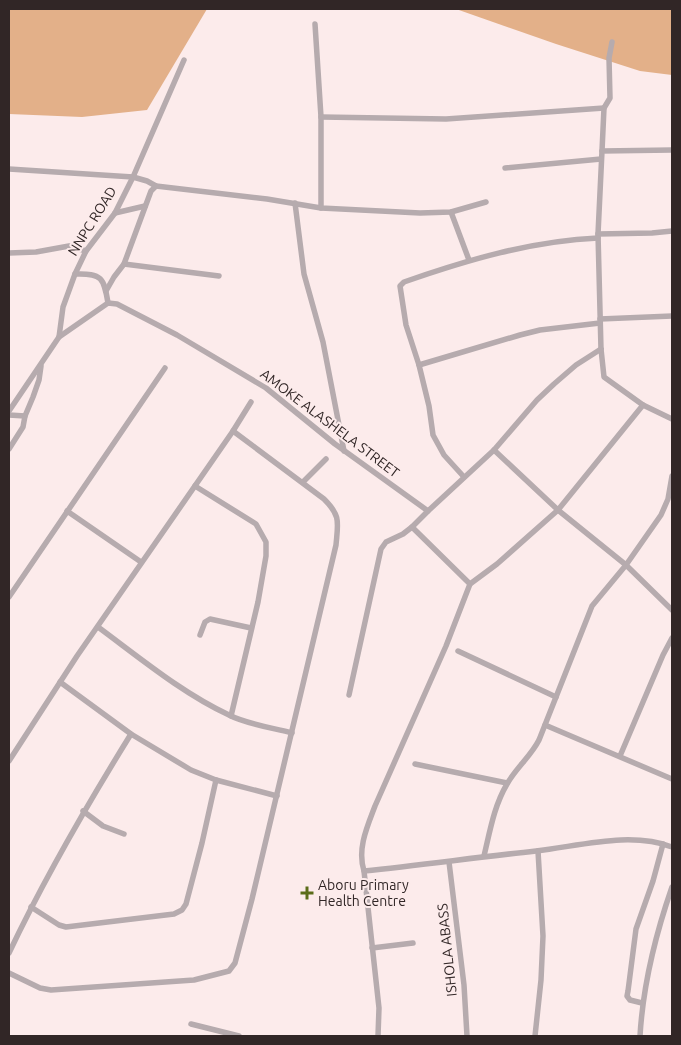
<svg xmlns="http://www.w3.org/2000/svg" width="681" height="1045" font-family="Ubuntu,sans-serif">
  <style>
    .green { fill: #e3b089 }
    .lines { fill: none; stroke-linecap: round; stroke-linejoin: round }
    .street { stroke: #b6abae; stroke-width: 5.5 }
    .poi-dot { fill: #5b6c19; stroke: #fcebeb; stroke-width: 2 }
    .labels { text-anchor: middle; stroke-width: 4; stroke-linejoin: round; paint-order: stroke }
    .street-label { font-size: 14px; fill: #312626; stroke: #fcebeb }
    .poi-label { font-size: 14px; fill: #312626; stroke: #fcebeb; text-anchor: start }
  </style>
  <rect width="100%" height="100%" fill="#fcebeb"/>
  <g class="green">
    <polygon points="9,9 207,9 147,110 82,117 9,114"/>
    <polygon points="456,9 672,9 672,75 640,71 556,44"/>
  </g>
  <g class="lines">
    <g class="street">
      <polyline points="315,24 321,117 321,208"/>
      <polyline points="321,117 446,119 604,108"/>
      <polyline points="672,150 602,151 598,234 601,349 604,377 643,405 672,419"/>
      <polyline points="602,151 604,108 610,98 609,58 612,42"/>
      <polyline points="505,168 601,159"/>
      <polyline points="9,169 133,177 147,181 156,186 267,199 321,208 420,213 451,212 486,202"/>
      <polyline points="295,203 304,274 323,342 344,451"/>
      <polyline points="451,212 469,260"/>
      <polyline points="115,213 145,206"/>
      <polyline points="598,234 652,233 672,231"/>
      <polyline points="9,253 36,252 69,246 86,251"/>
      <polyline points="124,264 219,276"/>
      <path d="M75,274C102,273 104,278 108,303"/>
      <polyline points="106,291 114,277 124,264 151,191 156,186"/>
      <polyline points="600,319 672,316"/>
      <polyline points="59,337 108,303 117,304 177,335 266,388 335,444 428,511"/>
      <polyline points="419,365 520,335 540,330 600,323"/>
      <polyline points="9,411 59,337 63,307 75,274 86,251 115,213 133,177 184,60"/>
      <polyline points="9,415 25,416"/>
      <polyline points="9,449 23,427 25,416 33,397 39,380 41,366"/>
      <polyline points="494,450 558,510 626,565 672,610"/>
      <path d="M464,477L444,455L433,435L429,406L419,365L406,325L400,286L404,282C467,260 531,241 598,238"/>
      <polyline points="303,482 326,459"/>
      <polyline points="195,486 256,524 266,542 266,556 258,602 231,716"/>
      <polyline points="67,511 141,562"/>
      <polyline points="412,527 470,584"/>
      <polyline points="9,597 165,368"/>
      <path d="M98,627C140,658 182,693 229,715C246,724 273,728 292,733"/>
      <polyline points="200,635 205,622 210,619 251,628"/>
      <polyline points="458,651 556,697"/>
      <polyline points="60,682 131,734 191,770 216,780 277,796"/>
      <polyline points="349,695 381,549 386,542 403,534 412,527 428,511 494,450 537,400 554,384 576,365 601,349"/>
      <polyline points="545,725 672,779"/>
      <polyline points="620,756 663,655 672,638"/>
      <polyline points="9,761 77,656 233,431 251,402"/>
      <polyline points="415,764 507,783"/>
      <polyline points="83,811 103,826 124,834"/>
      <path d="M484,856C490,831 494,806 507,784C516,768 531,756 539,740L592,606L626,565L661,515L668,499L672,476"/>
      <polyline points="449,862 464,985 467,1036"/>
      <path d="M364,871C422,865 479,857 536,851C580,846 630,831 672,847"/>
      <polyline points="31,907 59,925 66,927 174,914 182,910 186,904 202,843 216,780"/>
      <polyline points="372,948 413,943"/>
      <path d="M9,953C45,877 87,805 131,734"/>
      <path d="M9,973L40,988L51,990L194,980L229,971L235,963L252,899L336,545C338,522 341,516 324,499L233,431"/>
      <polyline points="642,1003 630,1000 627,996 628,991 636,929 653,881 663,844"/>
      <polyline points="191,1024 239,1036"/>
      <path d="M378,1036L379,1008L364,871C357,849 367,827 375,806L446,646L470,584L497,564L558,510L643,405"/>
      <polyline points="535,1036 541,980 543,936 538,851"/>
      <path d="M640,1036C643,985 655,936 672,887"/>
    </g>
  </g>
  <path class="poi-dot" d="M304.5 885.5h5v5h5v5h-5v5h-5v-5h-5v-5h5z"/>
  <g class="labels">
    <g class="street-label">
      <text transform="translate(92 221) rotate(-58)" y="5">NNPC ROAD</text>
      <text transform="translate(330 423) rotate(37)" y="5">AMOKE ALASHELA STREET</text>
      <text transform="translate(447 950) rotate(-96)" y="5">ISHOLA ABASS</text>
    </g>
    <g class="poi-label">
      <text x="318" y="890">Aboru Primary<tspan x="318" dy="16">Health Centre</tspan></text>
    </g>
  </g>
  <rect width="681" height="1045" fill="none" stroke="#312626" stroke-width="20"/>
</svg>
